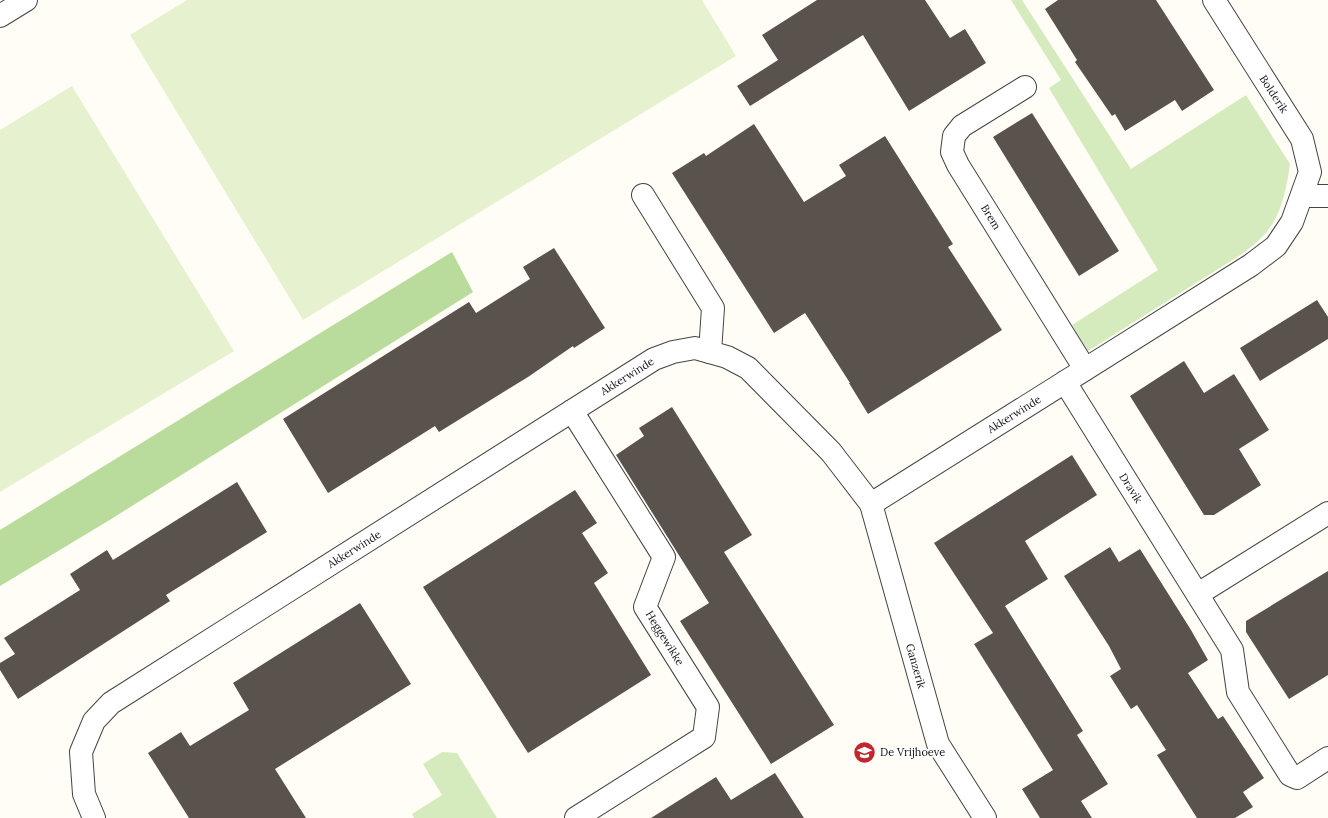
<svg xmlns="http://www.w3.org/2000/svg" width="1328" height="818" font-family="Lora,serif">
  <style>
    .green { fill: #d5ebbd }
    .forest { fill: #b9dc9c }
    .pitch { fill: #e6f2cf }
    .building { fill: #5a524d }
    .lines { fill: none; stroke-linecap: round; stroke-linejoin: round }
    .minor-casing { stroke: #444; stroke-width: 24 }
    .minor { stroke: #fff; stroke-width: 22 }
    .labels { text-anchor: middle; stroke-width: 4; stroke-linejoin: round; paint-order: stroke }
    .street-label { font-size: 11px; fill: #111; stroke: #fff }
    .poi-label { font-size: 11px; fill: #111; stroke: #fff; text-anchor: start }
  </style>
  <rect width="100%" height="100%" fill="#fffdf5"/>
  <g class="green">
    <path d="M1011,0H1022L1131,169L1246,95L1290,164C1286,192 1281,220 1259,240C1254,245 1248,249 1242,254L1088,351L1072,325L1158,270L1049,88L1061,80Z"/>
    <polygon points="442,752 457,753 497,818 414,818 412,814 442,795 423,764"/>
  </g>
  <polygon class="forest" points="452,252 473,292 108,521 0,586 0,530"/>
  <g class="pitch">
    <polygon points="187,0 702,0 736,56 303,320 130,35"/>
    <polygon points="72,86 234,351 0,492 0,130"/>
  </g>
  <g class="building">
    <polygon points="817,0 925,0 950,38 965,29 986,63 909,111 863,35 750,106 737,86 778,60 762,35"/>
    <polygon points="1058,0 1156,0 1214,90 1182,111 1175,100 1125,131 1115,114 1112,116 1075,62 1077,60 1045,9"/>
    <polygon points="1032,113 1119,251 1079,276 993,137"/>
    <polygon points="754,124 804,202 846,176 839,165 885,136 953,244 948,247 1002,330 868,414 849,383 850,383 805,313 774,333 672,173 704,153 706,156"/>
    <polygon points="554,248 605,328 574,348 573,346 528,377 439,432 435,426 328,493 283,419 469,302 476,313 530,279 523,267"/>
    <polygon points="1317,300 1328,317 1328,339 1260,381 1240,348"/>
    <polygon points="1184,361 1204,393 1234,374 1269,430 1239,449 1261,485 1214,515 1204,515 1130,396"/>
    <polygon points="672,407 752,535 724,552 834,725 771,764 680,621 709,603 616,455 644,436 639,428"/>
    <polygon points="1072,455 1097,495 1025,541 1048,579 1005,606 1083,731 1077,735 1108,784 1081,801 1092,818 1040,818 1022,789 1053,770 974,644 993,633 934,543"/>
    <polygon points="237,482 267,532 166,595 170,601 18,699 0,670 0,663 15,654 4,638 80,590 70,574 107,550 113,560"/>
    <polygon points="575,490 597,523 582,533 608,573 594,583 651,675 528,753 423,587"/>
    <polygon points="1110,547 1119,562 1140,549 1191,630 1208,660 1188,673 1218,719 1223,716 1264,778 1243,792 1253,807 1235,818 1197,818 1157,755 1166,750 1137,705 1131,709 1110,676 1121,669 1109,646 1064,576"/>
    <polygon points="1328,571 1328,675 1289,699 1246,632 1246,621"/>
    <polygon points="360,603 411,684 275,769 306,818 189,818 148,753 181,732 190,746 249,710 233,683"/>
    <polygon points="775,773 804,818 651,818 716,777 731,800"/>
  </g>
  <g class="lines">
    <defs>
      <g id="minor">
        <polyline points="0,16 26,0"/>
        <polyline points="1025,87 962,126 954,136 952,152 958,165 1085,369"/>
        <polyline points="643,195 713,308 710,352"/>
        <polyline points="1302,196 1328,196"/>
        <polyline points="1065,382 1232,650 1238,692 1290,775 1297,778 1328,758"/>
        <polyline points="572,411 664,557 645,607 708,707 704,737 576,818"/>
        <polyline points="871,504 938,744 985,818"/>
        <polyline points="1198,594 1328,513"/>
        <polyline points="94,818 84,794 81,752 94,721 111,703 654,359 673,352 695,348 727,357 748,368 831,452 871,504 1251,265 1276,246 1292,222 1310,172 1302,139 1214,0"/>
      </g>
    </defs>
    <use href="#minor" class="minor-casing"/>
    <use href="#minor" class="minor"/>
  </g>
  <defs>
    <symbol id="school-disc" viewBox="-11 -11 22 22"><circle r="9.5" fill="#c4262e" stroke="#fff"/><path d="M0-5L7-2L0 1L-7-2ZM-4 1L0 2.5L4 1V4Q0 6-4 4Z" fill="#fff"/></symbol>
  </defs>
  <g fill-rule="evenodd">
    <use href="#school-disc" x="852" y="740" width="25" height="25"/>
  </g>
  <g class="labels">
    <g class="street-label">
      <text transform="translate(1274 94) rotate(57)" y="4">Bolderik</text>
      <text transform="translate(991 217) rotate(58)" y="4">Brem</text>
      <text transform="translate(627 376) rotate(-32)" y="4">Akkerwinde</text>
      <text transform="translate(1014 414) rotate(-32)" y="4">Akkerwinde</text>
      <text transform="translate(1131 488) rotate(58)" y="4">Dravik</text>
      <text transform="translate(354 549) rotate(-32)" y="4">Akkerwinde</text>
      <text transform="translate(665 638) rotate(58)" y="4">Heggewikke</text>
      <text transform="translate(916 666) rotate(74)" y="4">Ganzerik</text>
    </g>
    <g class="poi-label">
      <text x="880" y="756">De Vrijhoeve</text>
    </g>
  </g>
</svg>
